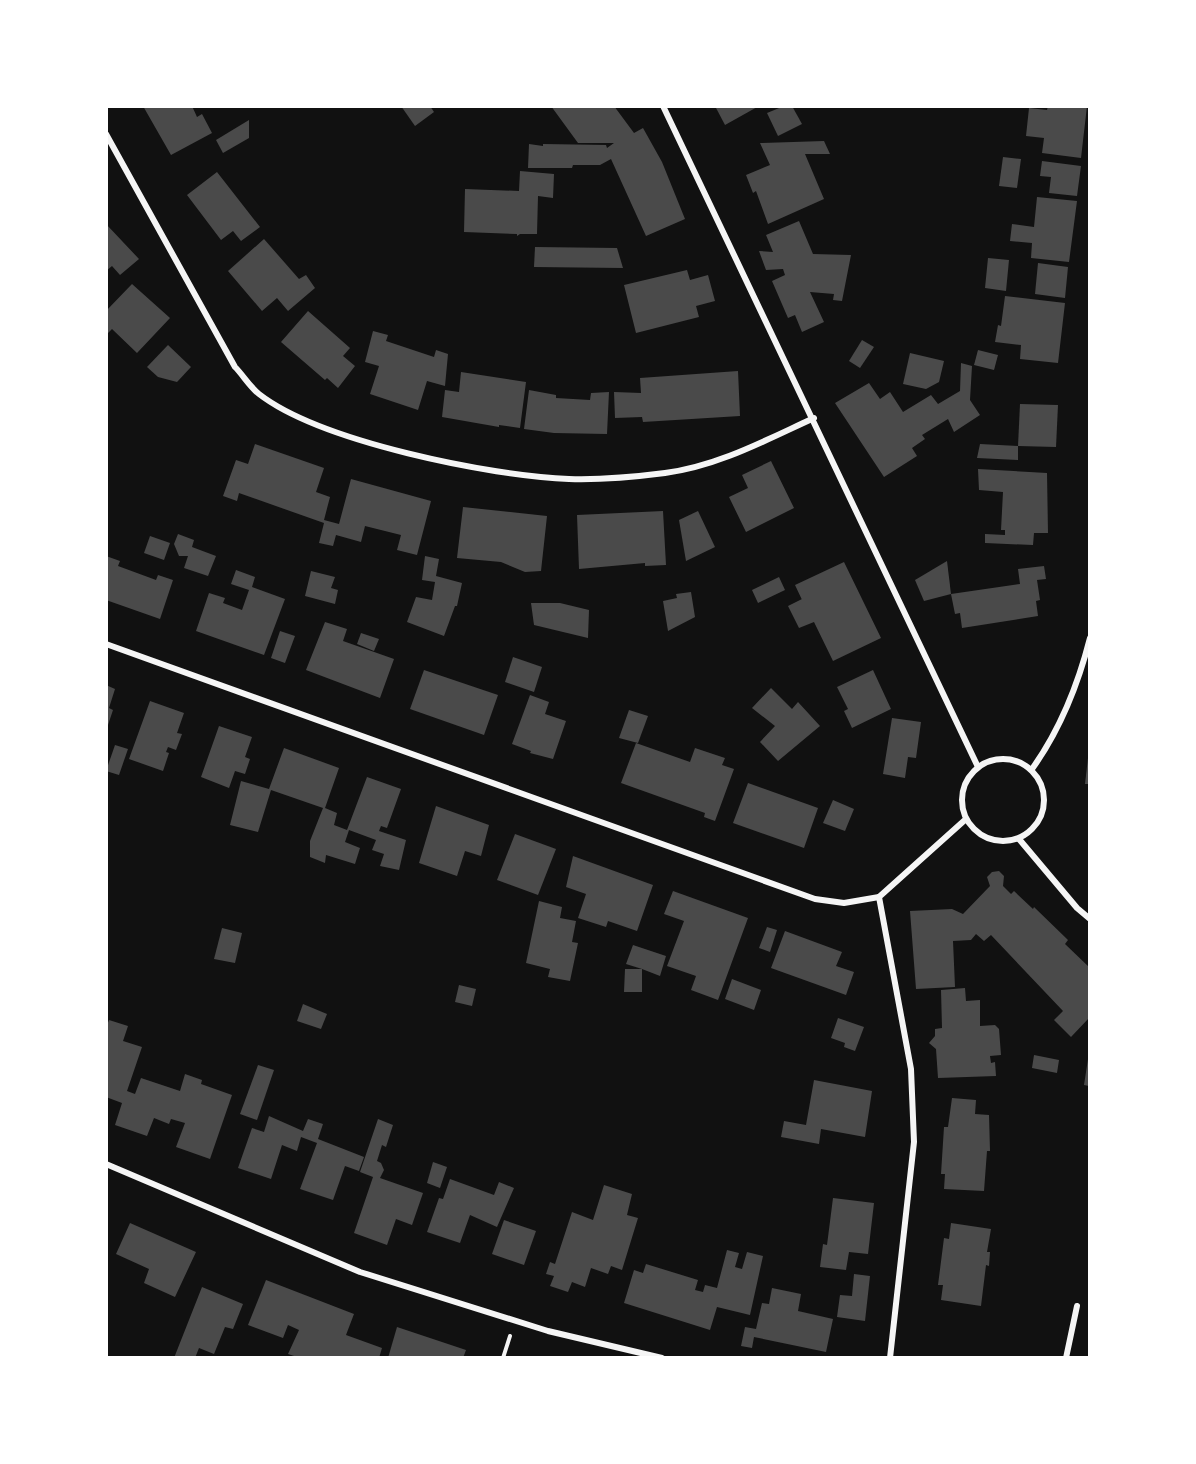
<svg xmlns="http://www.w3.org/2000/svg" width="1196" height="1464" font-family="'Nunito Sans',sans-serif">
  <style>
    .building { fill: #4a4a4a }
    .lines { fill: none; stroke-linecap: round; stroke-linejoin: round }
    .path { stroke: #f5f5f5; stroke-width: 4 }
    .minor { stroke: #f5f5f5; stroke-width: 6 }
  </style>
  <rect width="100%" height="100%" fill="#111"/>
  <g class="building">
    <polygon points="143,106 192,106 197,117 202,114 212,133 171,155"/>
    <polygon points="401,106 430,106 434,112 415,126"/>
    <polygon points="551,106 614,106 634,133 643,128 662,162 685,219 646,236 611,159 600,165 573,165 572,168 528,168 529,144 543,146 543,144 606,145 607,148 614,143 578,143"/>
    <polygon points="715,106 759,106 725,125"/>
    <polygon points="784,106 792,106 802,124 778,136 767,113"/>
    <polygon points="1048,106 1087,106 1081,158 1042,153 1044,138 1026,136 1029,108 1047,110"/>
    <polygon points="249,120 249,138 223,153 216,140"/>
    <polygon points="824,141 830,154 805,154 824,199 768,224 756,191 753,193 746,175 770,165 760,143"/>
    <polygon points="1003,157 1021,159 1017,188 999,186"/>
    <polygon points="1042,161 1081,166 1077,196 1049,193 1051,177 1040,176"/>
    <polygon points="520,171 554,174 553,198 538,196 537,234 520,234 517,236 517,234 464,232 465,189 519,191"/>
    <polygon points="217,172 260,227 241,241 233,231 221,240 187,195"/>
    <polygon points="1037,197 1077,201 1069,262 1031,258 1032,243 1010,241 1012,224 1034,227"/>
    <polygon points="799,221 813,254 851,255 842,301 833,300 834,294 810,292 824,322 802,332 795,315 788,318 772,281 785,275 783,269 766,270 759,251 773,252 766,235"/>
    <polygon points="106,224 139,259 120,275 112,266 106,271"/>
    <polygon points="264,239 299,279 306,275 315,288 288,311 277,298 262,311 228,271"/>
    <polygon points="535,247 617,248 623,268 534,267"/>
    <polygon points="988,258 1009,260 1006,291 985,288"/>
    <polygon points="1038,263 1068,267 1065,298 1035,294"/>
    <polygon points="687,270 690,280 708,275 715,301 696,306 699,317 636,333 624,285"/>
    <polygon points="132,284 170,318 137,353 112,329 106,335 106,311"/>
    <polygon points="1005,296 1065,303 1058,363 1020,359 1021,345 995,342 998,325 1001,326"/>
    <polygon points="308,311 350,348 343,356 355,366 338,388 327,378 325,380 281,342"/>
    <polygon points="373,331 388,335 386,341 434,357 436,350 448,354 445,386 427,381 418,410 370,394 379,366 365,362"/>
    <polygon points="862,340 874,347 860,368 849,361"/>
    <polygon points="168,345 191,367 177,382 158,377 147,367"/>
    <polygon points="978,350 998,355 994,370 974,365"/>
    <polygon points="910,353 944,361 939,382 926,389 903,384"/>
    <polygon points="961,363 972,366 970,400 980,415 954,432 948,419 922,435 925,439 912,448 917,456 884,477 835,403 869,383 880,399 890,392 903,412 931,395 938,404 960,391"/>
    <polygon points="738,371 740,416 643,422 642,417 615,418 614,392 641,393 640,378"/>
    <polygon points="461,372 526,382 520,428 499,425 499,427 442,417 445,390 459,392"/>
    <polygon points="529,390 556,395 556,398 590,400 591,393 609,392 607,434 554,433 524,429"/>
    <polygon points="1020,404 1058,405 1056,447 1018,446"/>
    <polygon points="255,444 324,468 316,492 330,497 324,520 339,524 351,479 431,501 417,555 397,550 401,535 365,526 361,542 336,535 333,546 319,543 324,523 239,493 237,501 223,496 236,460 248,464"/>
    <polygon points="980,444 1018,446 1018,460 977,458"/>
    <polygon points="771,461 794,508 746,532 729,497 748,488 742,475"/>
    <polygon points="978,469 1047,473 1048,533 1034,533 1033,545 985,543 985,534 1005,535 1005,530 1001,530 1003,492 979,490"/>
    <polygon points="463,507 547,516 541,571 525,572 501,562 457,558"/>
    <polygon points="663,511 666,565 645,566 645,563 579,569 577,515"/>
    <polygon points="698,511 715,547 686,561 679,520"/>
    <polygon points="178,534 194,540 192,547 216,556 208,576 184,568 188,556 179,556 174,544"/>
    <polygon points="150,536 170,543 164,560 144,553"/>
    <polygon points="106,556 120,561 118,566 156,580 158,575 173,580 160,619 106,600"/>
    <polygon points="425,556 439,559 436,576 462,583 457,606 455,606 444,636 407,622 416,597 432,600 435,582 422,580"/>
    <polygon points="947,561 951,594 924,601 915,580"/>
    <polygon points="844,562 881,638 833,661 814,622 799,628 788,606 802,599 812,621 795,585"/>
    <polygon points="1044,566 1046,579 1037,580 1040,600 1036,601 1038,616 962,628 960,613 955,614 951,594 1020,584 1018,569"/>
    <polygon points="236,570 255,577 252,587 285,599 264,655 196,631 209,593 225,598 223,603 242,610 249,590 231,584"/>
    <polygon points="311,571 335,577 331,588 338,590 335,604 305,596"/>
    <polygon points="779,577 785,590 758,603 752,590"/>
    <polygon points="691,592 695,617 668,631 663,601 677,598 676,594"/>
    <polygon points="531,603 560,603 589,610 588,638 534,625"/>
    <polygon points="325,622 347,629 343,641 394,659 380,698 306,670"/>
    <polygon points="280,631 295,636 285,663 271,658"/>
    <polygon points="361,633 379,639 374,651 357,644"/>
    <polygon points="513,657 542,667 534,692 505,682"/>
    <polygon points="424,670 498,695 484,735 410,709"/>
    <polygon points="873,670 891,709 852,728 844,711 848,709 837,687"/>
    <polygon points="106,685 115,689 109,708 113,710 107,728"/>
    <polygon points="771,688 792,709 798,702 820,726 778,761 760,742 775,726 752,708"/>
    <polygon points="530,695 549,702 545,714 566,721 553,759 530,753 531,751 512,744"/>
    <polygon points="150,701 184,713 177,733 182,734 176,750 168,747 166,752 169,753 163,771 129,759"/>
    <polygon points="629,710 648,716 638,743 619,738"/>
    <polygon points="892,718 921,722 916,758 908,757 905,778 883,774"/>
    <polygon points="219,726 252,737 245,757 250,759 245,774 235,771 229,788 201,777"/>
    <polygon points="636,743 690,762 695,748 725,758 722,765 734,769 715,821 704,817 705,813 621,783"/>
    <polygon points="115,745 128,749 119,775 106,771"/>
    <polygon points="284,748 339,768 325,808 337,813 334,825 347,830 367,777 401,789 387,828 381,826 379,831 406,840 399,870 380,866 384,854 372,850 376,840 349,830 345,842 360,848 355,864 326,855 325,863 310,857 310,841 323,808 271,790 258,832 230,825 241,781 269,789"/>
    <polygon points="1088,758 1089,758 1089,784 1085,784"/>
    <polygon points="748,783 818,808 804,848 733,823"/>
    <polygon points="833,800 854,809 845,831 823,823"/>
    <polygon points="436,806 489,825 481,856 465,851 457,876 419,863"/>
    <polygon points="515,834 556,849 538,895 497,880"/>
    <polygon points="573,856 653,885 637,931 608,921 606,927 578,918 586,894 566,887"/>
    <polygon points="999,871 1004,876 1003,886 1011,894 1014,891 1033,909 1034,907 1068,940 1065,944 1089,967 1089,1018 1071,1037 1054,1020 1063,1011 991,935 984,941 976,934 971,940 953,941 955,987 916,989 910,911 952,909 963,914 990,886 987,877 992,872"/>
    <polygon points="673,891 748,918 718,1000 691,990 696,976 667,966 684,921 664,914"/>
    <polygon points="539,901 562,907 560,918 576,921 572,942 578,943 570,981 548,977 550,969 526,963"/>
    <polygon points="767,927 777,930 770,952 759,948"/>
    <polygon points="222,928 242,933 235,963 214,959"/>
    <polygon points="785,931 842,952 836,966 854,972 846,995 771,968"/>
    <polygon points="633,945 666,956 660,976 642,969 642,992 624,992 625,969 642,969 626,964"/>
    <polygon points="732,979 761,990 754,1010 725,999"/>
    <polygon points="459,985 476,989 472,1006 455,1002"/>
    <polygon points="965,988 966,1001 980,1000 980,1026 995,1025 999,1029 1001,1055 990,1056 991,1063 995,1062 996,1076 938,1078 936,1049 929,1043 935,1036 935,1029 942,1028 941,990"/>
    <polygon points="303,1004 327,1014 321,1029 297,1021"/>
    <polygon points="838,1018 864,1027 855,1051 844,1047 845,1043 831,1038"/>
    <polygon points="109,1020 128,1026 123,1041 142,1047 127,1091 135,1094 141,1078 180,1091 185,1074 202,1080 201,1084 232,1095 210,1159 176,1147 185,1123 171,1119 169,1124 154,1118 147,1136 115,1125 122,1103 106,1097 106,1028"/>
    <polygon points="1034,1055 1059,1060 1057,1073 1032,1068"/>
    <polygon points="1088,1059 1089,1059 1089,1086 1084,1085"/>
    <polygon points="258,1065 274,1070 257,1120 240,1114"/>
    <polygon points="814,1080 872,1091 865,1137 821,1129 819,1144 781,1137 784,1121 806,1125"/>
    <polygon points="952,1098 976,1100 975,1114 989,1115 990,1151 987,1151 984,1191 944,1189 945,1174 941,1174 944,1127 948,1127"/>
    <polygon points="269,1116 303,1131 308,1119 323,1124 318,1139 364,1157 359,1171 345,1166 333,1200 300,1189 317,1143 301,1137 297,1151 282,1145 271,1179 238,1168 252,1128 264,1132"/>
    <polygon points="378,1119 393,1125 386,1147 382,1145 377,1161 381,1163 384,1170 380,1178 423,1193 412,1225 396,1219 387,1245 354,1233 373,1177 360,1172"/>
    <polygon points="433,1162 447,1167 440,1188 427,1183"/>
    <polygon points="450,1179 494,1195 499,1182 514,1188 497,1227 470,1215 460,1243 427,1232 439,1198 443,1199"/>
    <polygon points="604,1185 632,1194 627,1215 638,1218 622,1270 611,1266 608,1274 591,1268 585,1287 572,1282 568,1292 550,1286 554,1276 546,1274 550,1262 555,1264 572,1212 593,1220"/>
    <polygon points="833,1198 874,1203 868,1254 849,1252 846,1270 820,1267 823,1244 827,1245"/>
    <polygon points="504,1220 536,1231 524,1265 492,1254"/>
    <polygon points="130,1223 196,1252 175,1297 144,1283 149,1269 116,1254"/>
    <polygon points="951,1223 991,1229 987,1252 990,1252 989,1266 986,1265 981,1306 941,1300 943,1285 938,1285 944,1238 949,1239"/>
    <polygon points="727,1250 739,1253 735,1267 742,1269 747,1252 763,1256 750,1315 717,1307 710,1330 624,1303 634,1270 643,1273 646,1264 698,1280 695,1290 703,1292 705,1285 717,1288"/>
    <polygon points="854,1274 870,1276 865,1321 837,1317 840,1295 852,1296"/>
    <polygon points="266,1280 354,1314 346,1335 382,1348 379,1358 300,1358 288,1354 299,1330 288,1325 283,1338 248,1325"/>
    <polygon points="202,1287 243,1304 233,1329 225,1327 214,1354 199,1348 195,1358 174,1358"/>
    <polygon points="772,1288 801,1294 798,1311 833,1319 826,1352 754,1337 752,1348 741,1346 745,1327 756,1329 762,1303 769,1304"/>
    <polygon points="397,1327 466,1350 463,1358 388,1358"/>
  </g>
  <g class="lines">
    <polyline class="path" points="503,1358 510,1336"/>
    <g class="minor">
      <polyline points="663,106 978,767"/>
      <path d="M106,134L235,367C243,375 250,387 259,394C321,442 491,476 569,479C600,480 634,477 665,473C718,466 766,440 814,418"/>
      <polyline points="106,644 815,899 844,903 879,897"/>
      <circle cx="1003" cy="800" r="41"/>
      <path d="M1032,769C1060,730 1078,685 1090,638"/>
      <polyline points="1019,839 1077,908 1090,919"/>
      <polyline points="106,1164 360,1272 548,1331 662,1358"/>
      <polyline points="890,1358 914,1142 911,1069 879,897 966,819"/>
      <polyline points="1066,1358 1077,1306"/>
    </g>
  </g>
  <rect width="1196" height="1464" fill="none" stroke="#ffffff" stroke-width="216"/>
</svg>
